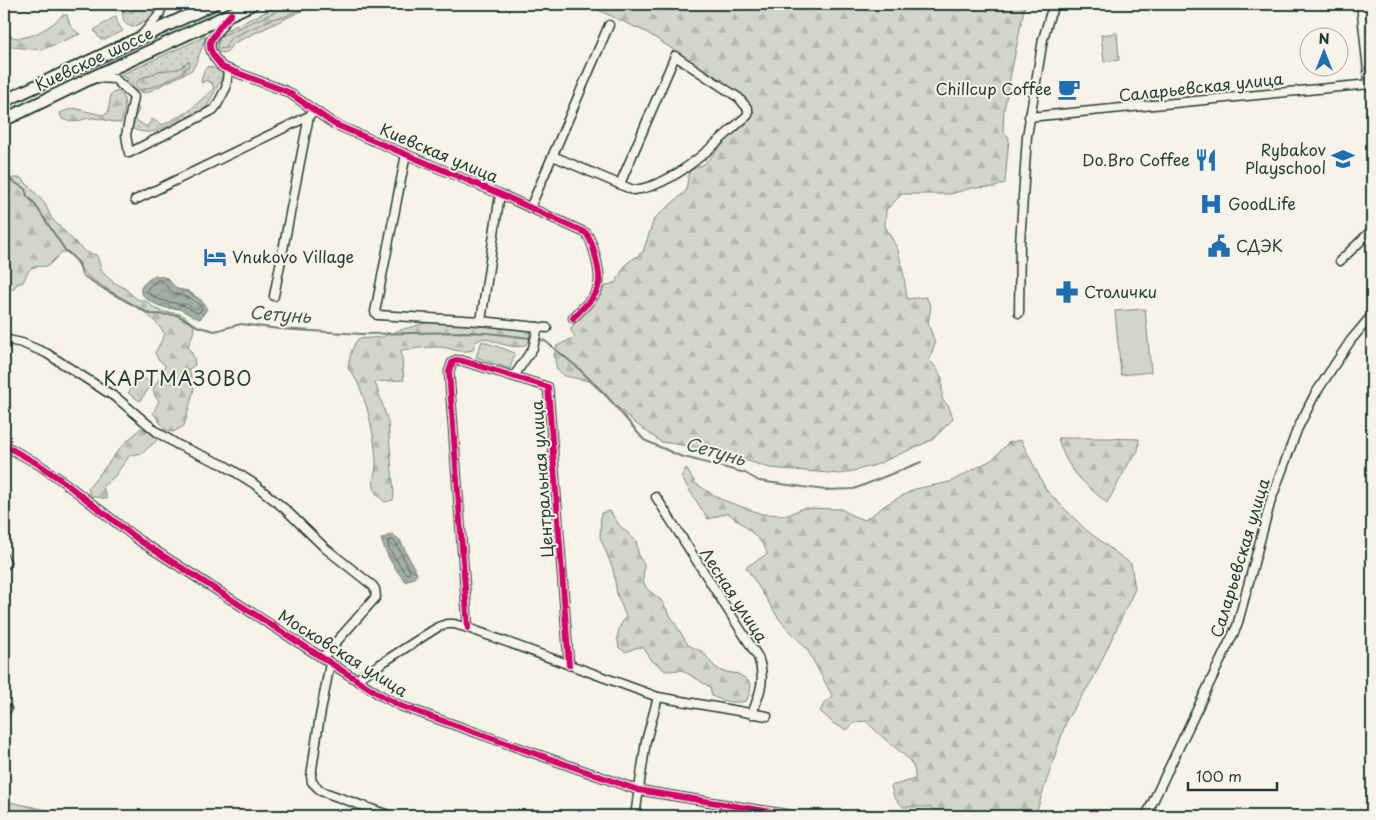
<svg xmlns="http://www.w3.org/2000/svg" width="1376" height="820" font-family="'Playpen Sans',sans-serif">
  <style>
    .grass { fill: url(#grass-dots); stroke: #79897f; fill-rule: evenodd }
    .forest { fill: url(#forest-firs); stroke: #79897f }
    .park { fill: url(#park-tufts); stroke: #79897f }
    .pitch { fill: #d3d5ca; stroke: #79897f }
    .water { fill: url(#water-waves); stroke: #6f8077 }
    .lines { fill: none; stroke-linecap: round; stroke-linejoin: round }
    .shore { stroke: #546a60; stroke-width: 1 }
    .stream { stroke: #6f8077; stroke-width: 2 }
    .minor-casing { stroke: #1f3d34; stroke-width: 11 }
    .highway-casing { stroke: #1f3d34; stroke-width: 15 }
    .minor { stroke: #f7f3e8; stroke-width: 8 }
    .highway { stroke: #f7f3e8; stroke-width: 11 }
    .cycleway-casing { stroke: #f7f3e8; stroke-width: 9 }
    .cycleway { stroke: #d6006c; stroke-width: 6 }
    .labels { text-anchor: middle; stroke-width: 4; stroke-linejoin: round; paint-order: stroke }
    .street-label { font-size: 16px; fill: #1f3d34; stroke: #f7f3e8 }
    .poi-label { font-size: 16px; fill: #1f3d34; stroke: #f7f3e8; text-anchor: start }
    .water-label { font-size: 18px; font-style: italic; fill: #405950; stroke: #f7f3e8 }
    .quarter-label { font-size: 19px; letter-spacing: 1px; fill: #1f3d34; stroke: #f7f3e8 }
  </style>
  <defs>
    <pattern id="grass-dots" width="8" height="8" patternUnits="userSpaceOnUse" patternTransform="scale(1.25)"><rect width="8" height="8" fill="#d3d5ca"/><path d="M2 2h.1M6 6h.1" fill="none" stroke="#b5b8ae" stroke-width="1.8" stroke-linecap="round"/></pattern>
    <pattern id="forest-firs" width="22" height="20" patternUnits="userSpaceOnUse" patternTransform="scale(1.25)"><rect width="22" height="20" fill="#d3d5ca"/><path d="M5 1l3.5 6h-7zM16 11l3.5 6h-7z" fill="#b5b8ae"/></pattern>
    <pattern id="park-tufts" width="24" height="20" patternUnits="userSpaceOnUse" patternTransform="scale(1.25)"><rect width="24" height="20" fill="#d3d5ca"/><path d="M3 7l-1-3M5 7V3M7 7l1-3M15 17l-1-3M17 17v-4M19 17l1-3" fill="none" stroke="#b5b8ae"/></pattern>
    <pattern id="water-waves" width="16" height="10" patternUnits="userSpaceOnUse" patternTransform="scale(1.25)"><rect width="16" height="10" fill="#a4ada3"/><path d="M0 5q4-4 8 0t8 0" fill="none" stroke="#858e86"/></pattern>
  </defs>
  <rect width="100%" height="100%" fill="#f7f3e8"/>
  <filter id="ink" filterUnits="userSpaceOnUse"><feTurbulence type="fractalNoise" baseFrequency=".02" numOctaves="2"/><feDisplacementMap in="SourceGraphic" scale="10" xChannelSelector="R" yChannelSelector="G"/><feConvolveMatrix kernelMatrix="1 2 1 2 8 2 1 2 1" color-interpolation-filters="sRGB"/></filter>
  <g filter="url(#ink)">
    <g class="grass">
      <path d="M139,4H157L155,15L134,27C123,26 122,18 123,9L126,14L140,7Z"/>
      <path d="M283,4H316L232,44C229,52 223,55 215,51L216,42L222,32Z"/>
      <polygon points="116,16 117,22 123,31 106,39 100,39 94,30"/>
      <path d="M206,36L197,61L192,70L146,93L136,91L127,79L120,75ZM185,63V71L142,91L135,85L145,77L162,70L166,71L179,69Z"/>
      <path d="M208,66L222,72L223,76L205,110L190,118L185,115L182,118C160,129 152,139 127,126L136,104L139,110L134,119L147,127L152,119L162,125L188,112L214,88L212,83L205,80L203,83L201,82L204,70Z"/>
    </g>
    <g class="forest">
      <polygon points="293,4 311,4 284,17 275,18 232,37 226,44 226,48 219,49 217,47 219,40 223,35"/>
      <polygon points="585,4 1025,4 1004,109 1003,130 1009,138 1005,183 995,187 972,188 950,194 902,194 886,210 885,226 898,250 904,277 907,299 926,297 931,307 928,323 935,343 929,360 935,366 942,378 942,399 949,407 953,419 932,440 873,466 840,474 770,468 710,449 661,442 635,423 589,381 565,376 557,369 554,355 557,346 575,337 570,329 605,286 616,282 626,264 643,252 654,219 686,191 689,171 704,164 754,112 741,95 677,52 646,32"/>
      <path d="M62,15H67C69,24 72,30 80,34L41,50L4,46V30C15,50 53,27 62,15Z"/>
      <path d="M189,61L190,64C189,65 187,69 185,70C179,76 146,92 138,89L135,85L141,78L152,75L158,71L179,69Z"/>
      <path d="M118,91C129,100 124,111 121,123C111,123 104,118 93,118C79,118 78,126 62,119L60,113L73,108L102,115L108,113L111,94Z"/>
      <path d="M14,178H21L31,188L45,204L52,219L85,252L96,255C100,261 100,269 105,275C111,281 117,284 124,288C129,291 132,296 136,298C141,301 139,299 144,300C149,302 152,307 156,309C172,317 179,306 194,326L193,334L188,346L194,358L195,365L189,369L194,389L184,426L173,432L166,430L153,413L159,401L155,396L153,389L164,371L165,365L158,359L155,353L165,334C147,306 113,296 88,276C78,269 77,260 69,252H62L48,266C30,267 31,265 23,282L17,284L13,290L5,283L4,180Z"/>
      <path d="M429,322L530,329C529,332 530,338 529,341C522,354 495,341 483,338L475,342L473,350C456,354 452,347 438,347C425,347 413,349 401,350L404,380L375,382L388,422L394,495L393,500L385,502C379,497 375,494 374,487C372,479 376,472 376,464C376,441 365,384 348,369C349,359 352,346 358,339L382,337L397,331Z"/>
      <path d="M141,428C149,430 152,433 157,440C152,446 147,447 143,453L130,455L114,477L103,486L107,499L91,496L88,489L121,447Z"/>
      <path d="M1058,438H1109L1139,439L1138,451L1130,461L1107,503C1083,482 1067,471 1058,438Z"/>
      <path d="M1021,440L1046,490L1086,530L1131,564L1135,589L1093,679L1067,719L1035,816H942L930,807H903L894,797L891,786L915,779C917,760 898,751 886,740C879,734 872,727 866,721L856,722L847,730L834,724L820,711L825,702L833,697L807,649L779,619L746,567L767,554C765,540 739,522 728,513L708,519L681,477L686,468L696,484L720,499L762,514L788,515L803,508L841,509L853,516L865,520L887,504L915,489L950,482L993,459L1008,443Z"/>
      <path d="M610,511L619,525L636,541L639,557L644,564L643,581L647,589L661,600L688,645L703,652L714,666L721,671L738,674L745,678L751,684L750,693L746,701C736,704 721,701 712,696L710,687L682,670L665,671L659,665L652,661L643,647L635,648L626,652L619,648C616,635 618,627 626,617L617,594L613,569L600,537L601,513Z"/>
      <polygon points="5,801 75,816 4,816"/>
    </g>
    <polygon class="park" points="141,376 152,384 140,401 128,393"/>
    <g class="pitch">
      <polygon points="1117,33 1119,60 1104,62 1101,35"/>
      <polygon points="1145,309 1151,372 1121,375 1115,311"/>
      <polygon points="482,341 515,353 510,369 476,357"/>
    </g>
    <g class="water">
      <path d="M155,275L167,278L177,289L188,291L201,300L207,309L200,319C193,317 186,312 179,309C174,308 168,309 163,307C157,305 138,297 141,288C143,283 151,278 155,275Z"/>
      <path d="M392,534L400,540L417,574L415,577L406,582C395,570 386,555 381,539Z"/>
    </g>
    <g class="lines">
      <g class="shore">
        <path d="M160,280C165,283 167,288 172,292C183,298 191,295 202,308L200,312L197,313C191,310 185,305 178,304C164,300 159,302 147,292V289L156,281Z"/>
        <polygon points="389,540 393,540 396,543 410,571 409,574 405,573 389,549 388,543"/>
      </g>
      <g class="stream">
        <polyline points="4,185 6,181 11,180 25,189 27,196 34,203 65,250 79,263 82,275 104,289 150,314 177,315 199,327 215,331 241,324 279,329 362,334 464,332 488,333 530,338"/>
        <polyline points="538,339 545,341 576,366 605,394 644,440 680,456 745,473 759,481 825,490 854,489 921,462"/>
      </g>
      <defs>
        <g id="minor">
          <polyline points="1361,4 1369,81 1372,90"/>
          <path d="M228,17L210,42V48L214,57L222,67L288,92L334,124L500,194L586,233C592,241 594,249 596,259C605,292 595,295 573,318"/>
          <polyline points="142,35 159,15 163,4"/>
          <polyline points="96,78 115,79 134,97 126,135 129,153 213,110 217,105 226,88 228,70"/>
          <polyline points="1029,117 1370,84"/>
          <polyline points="406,154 375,312 377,315 481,321 547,328"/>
          <path d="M553,156L633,190C676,186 716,142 748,115V109L739,98L675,56L620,184"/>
          <polyline points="135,200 309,116"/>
          <polyline points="530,208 609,25"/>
          <polyline points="1340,261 1372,230"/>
          <polyline points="274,296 309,116 312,113"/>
          <polyline points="1019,313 1020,243 1027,136 1043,39 1050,15 1056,4"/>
          <polyline points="481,321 500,194"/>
          <polyline points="4,339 22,343 46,353 118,399 157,432 178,445 224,465 253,483 285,509 325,548 373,586 375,589 376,597 322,658"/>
          <polyline points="514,376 533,348 538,327"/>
          <polyline points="4,445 38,464 61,480 140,541 382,696 401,706 638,790 796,816"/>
          <path d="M656,497L758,657C766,679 760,693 752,714"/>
          <polyline points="4,558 6,562 4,566"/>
          <polyline points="468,628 449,372 452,363 456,360 463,361 548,387 569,665"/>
          <polyline points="330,663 319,722 311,776 312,782 321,791 391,816"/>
          <polyline points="357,679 438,627 447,624 454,624 468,628 658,697 767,716"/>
          <polyline points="4,709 7,709"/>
          <polyline points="635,816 646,741 658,697"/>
          <polyline points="1146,816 1237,626 1271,500 1297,430 1314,396 1333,367 1351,340 1372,315"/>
        </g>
        <g id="highway">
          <polyline points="4,101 213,4"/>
          <polyline points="4,120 87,80 252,4"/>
        </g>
      </defs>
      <use href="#minor" class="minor-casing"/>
      <use href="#highway" class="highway-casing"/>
      <use href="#minor" class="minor"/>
      <use href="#highway" class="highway"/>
      <defs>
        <g id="cycleway">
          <path d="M231,14L220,26L210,42V48L214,57L222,67L288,92L334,124L500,194L586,233C592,241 594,249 596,259C605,292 595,295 573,318"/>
          <polyline points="4,445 38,464 61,480 140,541 382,696 401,706 638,790 796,816"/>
          <polyline points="468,628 449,372 452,363 456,360 463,361 548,387 569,665"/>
        </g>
      </defs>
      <use href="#cycleway" class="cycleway-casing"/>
      <use href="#cycleway" class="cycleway"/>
    </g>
  </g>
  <defs>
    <symbol id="cafe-bare" viewBox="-9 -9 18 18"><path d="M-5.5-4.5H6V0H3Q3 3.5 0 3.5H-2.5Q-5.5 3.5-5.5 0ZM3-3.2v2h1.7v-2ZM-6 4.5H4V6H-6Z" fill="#1f6fb2" stroke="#f7f3e8" stroke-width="2.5" paint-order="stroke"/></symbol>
    <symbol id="school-bare" viewBox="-9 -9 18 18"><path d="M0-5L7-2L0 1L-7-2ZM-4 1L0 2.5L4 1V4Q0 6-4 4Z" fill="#1f6fb2" stroke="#f7f3e8" stroke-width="2.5" paint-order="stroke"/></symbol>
    <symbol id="restaurant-bare" viewBox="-9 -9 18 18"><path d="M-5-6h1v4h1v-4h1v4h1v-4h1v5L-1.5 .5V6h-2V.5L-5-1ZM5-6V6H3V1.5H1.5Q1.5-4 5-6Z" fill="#1f6fb2" stroke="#f7f3e8" stroke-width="2.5" paint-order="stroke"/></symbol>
    <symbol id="hospital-bare" viewBox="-9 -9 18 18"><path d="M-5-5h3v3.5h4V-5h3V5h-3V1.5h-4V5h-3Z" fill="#1f6fb2" stroke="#f7f3e8" stroke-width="2.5" paint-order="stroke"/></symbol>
    <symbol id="civic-bare" viewBox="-9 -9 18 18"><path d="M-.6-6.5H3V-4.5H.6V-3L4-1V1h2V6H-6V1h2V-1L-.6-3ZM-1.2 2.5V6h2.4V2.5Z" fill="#1f6fb2" stroke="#f7f3e8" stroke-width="2.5" paint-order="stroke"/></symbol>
    <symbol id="hotel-bare" viewBox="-9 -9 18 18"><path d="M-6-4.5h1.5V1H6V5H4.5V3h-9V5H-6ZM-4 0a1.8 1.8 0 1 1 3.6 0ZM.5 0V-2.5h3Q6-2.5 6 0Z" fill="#1f6fb2" stroke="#f7f3e8" stroke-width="2.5" paint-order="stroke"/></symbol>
    <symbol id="pharmacy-bare" viewBox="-9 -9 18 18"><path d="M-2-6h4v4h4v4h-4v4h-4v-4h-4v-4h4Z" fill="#1f6fb2" stroke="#f7f3e8" stroke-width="2.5" paint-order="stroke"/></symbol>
  </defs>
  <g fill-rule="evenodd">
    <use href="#cafe-bare" x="1053" y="73" width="32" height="32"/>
    <use href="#school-bare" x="1327" y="143" width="32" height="32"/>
    <use href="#restaurant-bare" x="1190" y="144" width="32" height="32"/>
    <use href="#hospital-bare" x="1195" y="188" width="32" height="32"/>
    <use href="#civic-bare" x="1203" y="230" width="32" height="32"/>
    <use href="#hotel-bare" x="199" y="241" width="32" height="32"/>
    <use href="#pharmacy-bare" x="1051" y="276" width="32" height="32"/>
  </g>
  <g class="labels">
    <g class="street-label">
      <text transform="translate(94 59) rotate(-25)" y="6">Киевское шоссе</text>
      <text transform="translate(1201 87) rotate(-6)" y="6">Саларьевская улица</text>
      <text transform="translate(439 153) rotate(23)" y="6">Киевская улица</text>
      <text transform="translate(542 479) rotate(-94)" y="6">Центральная улица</text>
      <text transform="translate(1240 558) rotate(-73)" y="6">Саларьевская улица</text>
      <text transform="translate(734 595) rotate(57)" y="6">Лесная улица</text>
      <text transform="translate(343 653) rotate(32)" y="6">Московская улица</text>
    </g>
    <g class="poi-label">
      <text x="1052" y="95" text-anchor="end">Chillcup Coffee</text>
      <text x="1326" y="156" text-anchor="end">Rybakov<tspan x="1326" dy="18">Playschool</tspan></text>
      <text x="1190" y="166" text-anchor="end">Do.Bro Coffee</text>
      <text x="1228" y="210">GoodLife</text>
      <text x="1236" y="252">СДЭК</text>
      <text x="232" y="263">Vnukovo Village</text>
      <text x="1084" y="298">Столички</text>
    </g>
    <g class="water-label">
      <text transform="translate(280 315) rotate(4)" y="6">Сетунь</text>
      <text transform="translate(715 452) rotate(16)" y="6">Сетунь</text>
    </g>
    <g class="quarter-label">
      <text x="178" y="386">КАРТМАЗОВО</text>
    </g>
  </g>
  <rect width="1376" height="820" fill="none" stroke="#f7f3e8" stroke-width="20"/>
  <rect x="10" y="10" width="1356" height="800" fill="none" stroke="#1f3d34" stroke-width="2" filter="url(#ink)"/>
  <g transform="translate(1324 52)"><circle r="24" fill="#f7f3e8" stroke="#a1aaa0"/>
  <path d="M0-4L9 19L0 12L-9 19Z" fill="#1f6fb2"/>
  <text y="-8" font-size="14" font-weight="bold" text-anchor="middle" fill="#1f3d34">N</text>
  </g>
  <path d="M1188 782v8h89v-8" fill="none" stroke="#1f3d34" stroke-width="2.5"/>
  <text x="1196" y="782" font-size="15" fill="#1f3d34" stroke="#f7f3e8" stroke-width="4" paint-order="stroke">100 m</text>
</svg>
